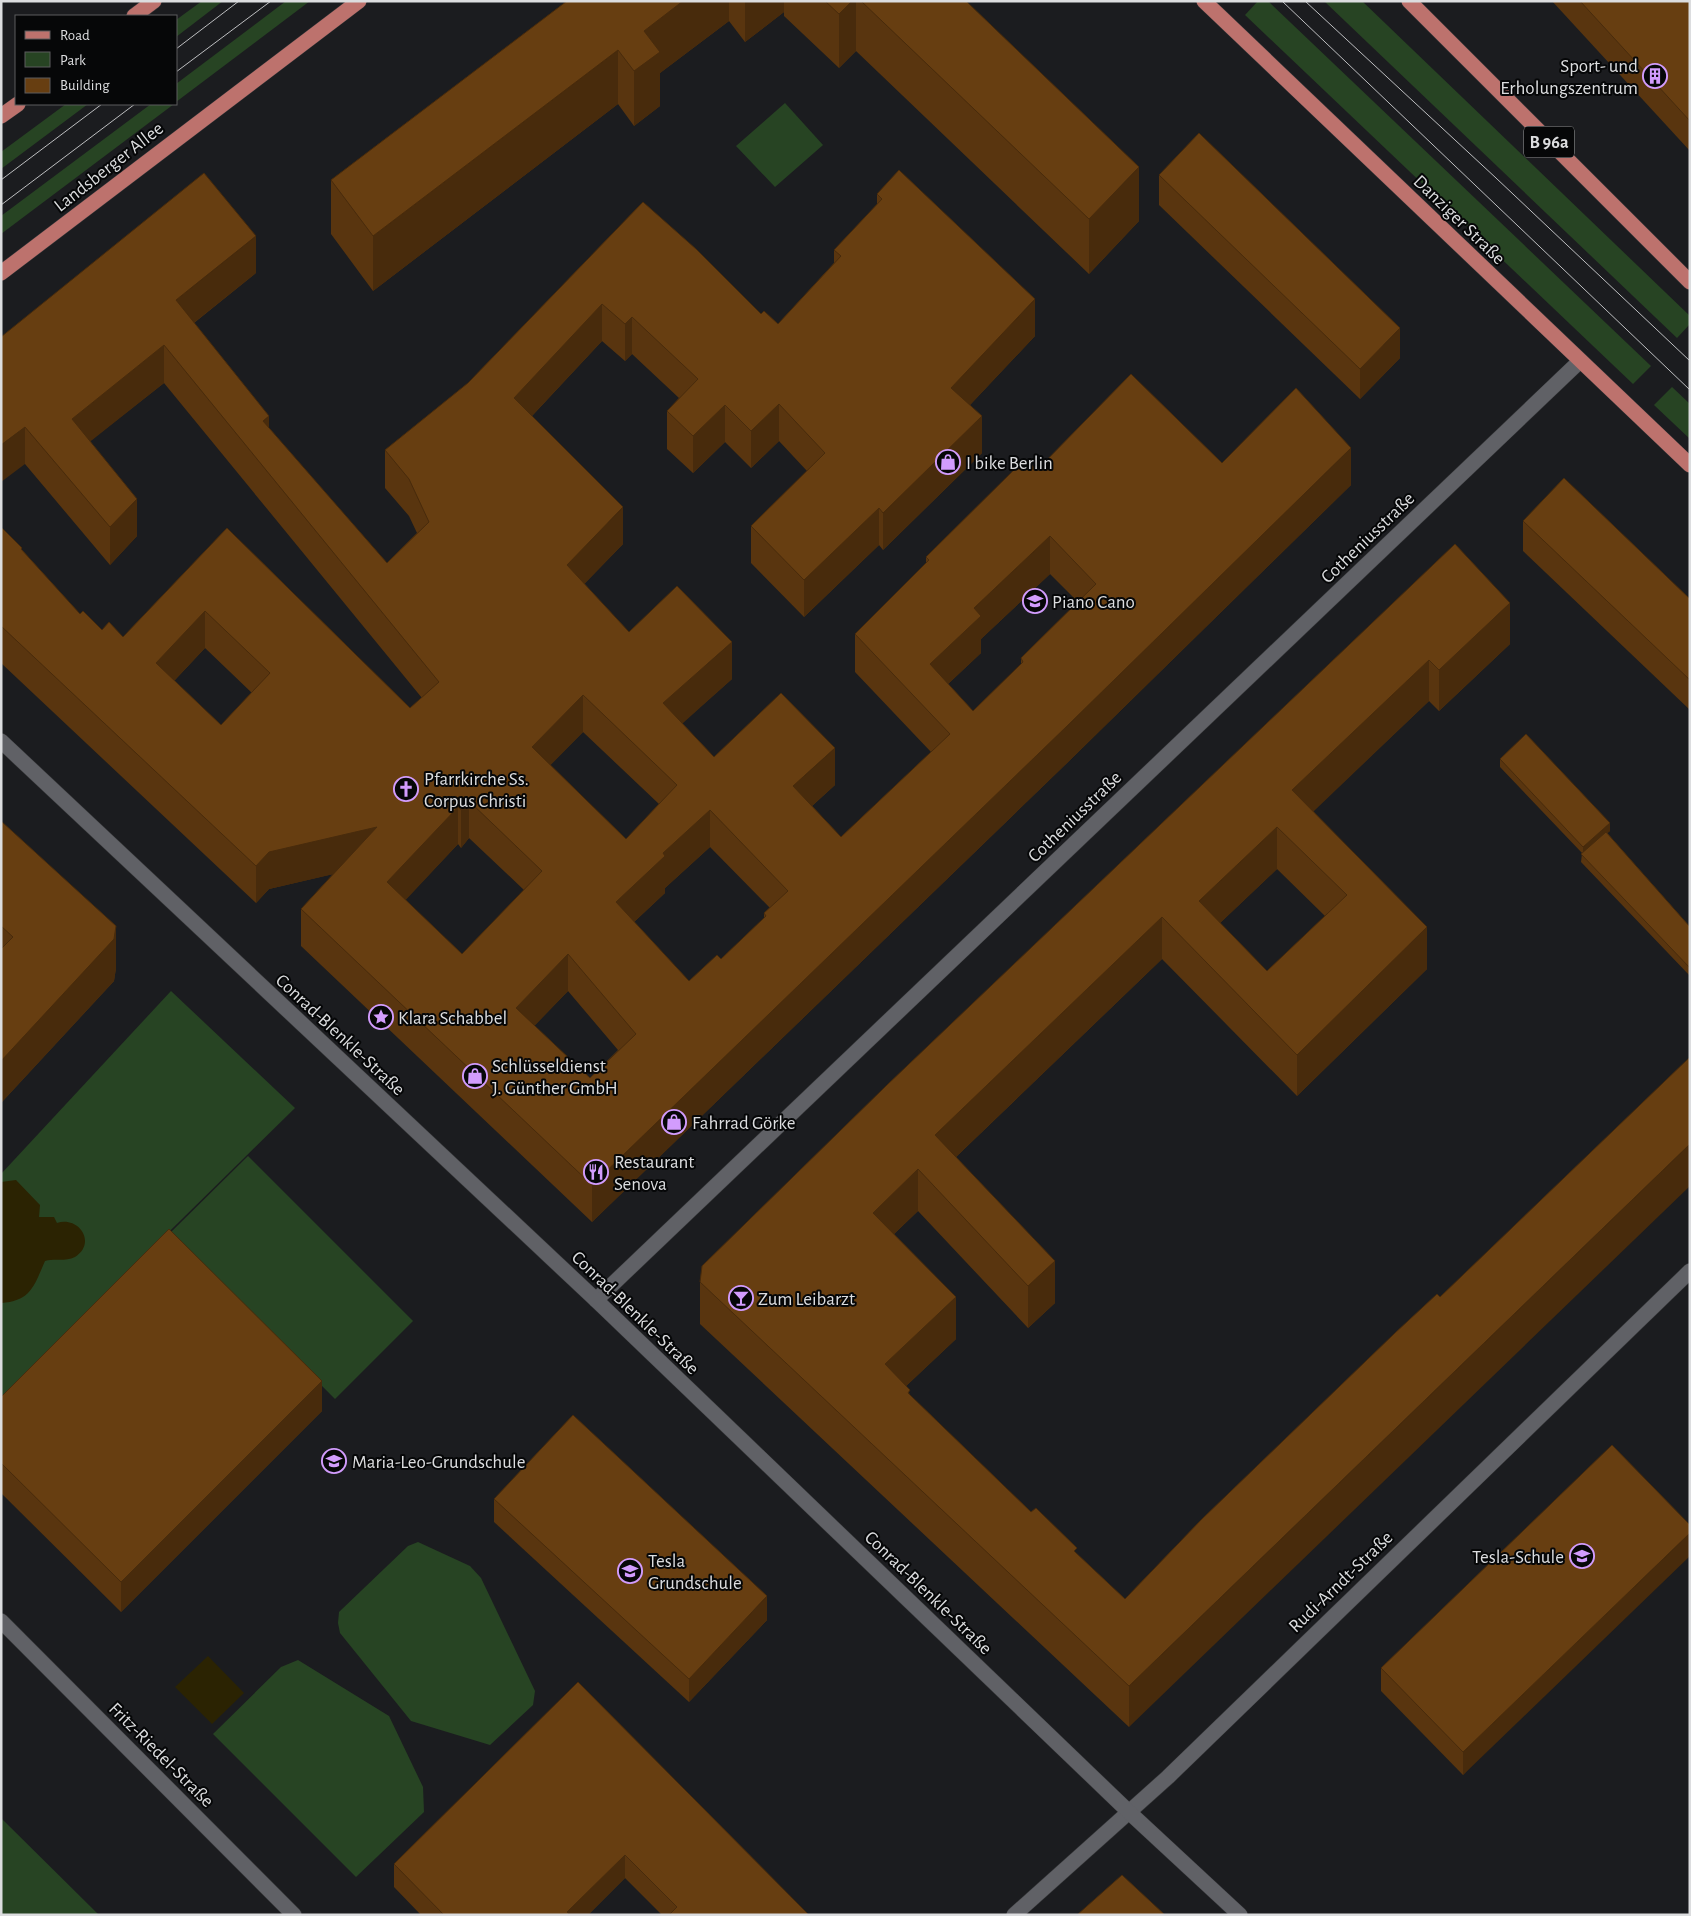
<svg xmlns="http://www.w3.org/2000/svg" width="1691" height="1916" font-family="'Alegreya Sans',sans-serif">
  <style>
    .green { fill: #274423 }
    .sand { fill: #2b2302 }
    .lines { fill: none; stroke-linecap: round; stroke-linejoin: round }
    .street-casing { stroke: #353638; stroke-width: 16 }
    .secondary-casing { stroke: #353638; stroke-width: 16 }
    .primary-casing { stroke: #353638; stroke-width: 16 }
    .street { stroke: #606166; stroke-width: 15 }
    .secondary { stroke: #606166; stroke-width: 15 }
    .primary { stroke: #bd726d; stroke-width: 15 }
    .tram { stroke: #bdbec0; stroke-width: 1 }
    .wall { fill: #59350f; fill-rule: evenodd }
    .shaded-wall { fill: #482b0c }
    .building { fill: #673e11; stroke: #482b0c; fill-rule: evenodd }
    .labels { text-anchor: middle; stroke-width: 4; stroke-linejoin: round; paint-order: stroke }
    .shield { fill: #060708; stroke: #9c9d9e; stroke-width: 1 }
    .shield-label { font-size: 18px; font-weight: bold; fill: #dcdddf }
    .poi-label { font-size: 19px; fill: #dcdddf; stroke: #060708; text-anchor: start }
    .street-label { font-size: 19px; fill: #dcdddf; stroke: #060708 }
  </style>
  <rect width="100%" height="100%" fill="#1b1c1f"/>
  <g class="green">
    <polygon points="202,1 223,1 176,37 176,20"/>
    <polygon points="286,1 310,1 176,102 176,84"/>
    <polygon points="1258,1 1268,1 1651,366 1633,384 1245,15"/>
    <polygon points="1324,1 1362,1 1690,316 1690,324 1677,338"/>
    <polygon points="785,103 823,145 775,187 736,146"/>
    <polygon points="66,104 88,104 1,169 1,152"/>
    <polygon points="151,104 174,104 1,234 1,216"/>
    <polygon points="1672,387 1690,404 1690,439 1654,405"/>
    <polygon points="171,991 295,1108 1,1397 1,1174"/>
    <polygon points="248,1156 413,1321 335,1399 170,1233"/>
    <polygon points="418,1542 470,1566 481,1578 535,1691 533,1705 490,1745 411,1721 340,1633 338,1623 339,1612 408,1546"/>
    <polygon points="298,1660 389,1716 423,1787 424,1812 356,1877 213,1734 281,1667"/>
    <polygon points="1,1818 99,1915 1,1915"/>
  </g>
  <g class="sand">
    <path d="M16,1180L40,1205L39,1217H54L57,1223C79,1216 97,1243 75,1257C65,1262 55,1258 45,1261C34,1286 31,1301 1,1303V1182Z"/>
    <polygon points="208,1656 244,1693 212,1724 175,1687"/>
  </g>
  <g class="lines">
    <defs>
      <g id="street">
        <polyline points="596,1300 1580,361"/>
        <polyline points="1,1621 294,1915"/>
        <polyline points="1014,1915 1168,1777 1690,1271"/>
      </g>
      <polyline id="secondary" points="1,741 596,1300 1130,1813 1240,1915"/>
      <g id="primary">
        <polyline points="1204,1 1690,465"/>
        <polyline points="1409,1 1690,282"/>
        <polyline points="134,16 154,1"/>
        <polyline points="1,116 18,104"/>
        <polyline points="1,273 359,1"/>
      </g>
    </defs>
    <use href="#street" class="street-casing"/>
    <use href="#secondary" class="secondary-casing"/>
    <use href="#primary" class="primary-casing"/>
    <use href="#street" class="street"/>
    <use href="#secondary" class="secondary"/>
    <use href="#primary" class="primary"/>
    <g class="tram">
      <polyline points="1282,1 1690,390"/>
      <polyline points="1305,1 1496,178 1690,361"/>
      <polyline points="176,49 239,1"/>
      <polyline points="176,72 271,1"/>
      <polyline points="1,180 102,104"/>
      <polyline points="1,205 135,104"/>
    </g>
  </g>
  <g class="wall">
    <polygon points="567,1 966,1 1139,221 1089,274 856,51 839,68 784,16 784,12 745,42 729,21 660,73 660,106 634,126 618,104 373,291 331,234 331,180"/>
    <polygon points="1552,1 1690,1 1690,151"/>
    <polygon points="1159,175 1400,358 1360,399 1159,205"/>
    <path d="M877,194L1035,336L970,405L982,453L883,550L879,545L804,617L751,563V526L807,471L779,441L751,468L725,442L693,473L667,449V411L679,398L632,354L625,361L602,341L532,416L623,544L584,584L629,632L732,679L682,723L714,757L835,785L812,806L841,837L931,752L855,672V634L926,563V557L1037,470L1222,463L1351,485L1066,764L592,1222L301,946V909L333,874L269,889L256,903L1,663V527L80,614L102,630L123,637L227,528L410,708L422,698L164,383L90,441L137,536L110,565L25,464L1,337L256,273L194,323L269,429L387,563L417,533L409,516L385,488V450L468,383L643,202L761,314L778,324L834,263V250L877,205ZM1050,574L1078,602L1021,658V664L973,711L948,684L981,653V639ZM205,648L252,693L221,725L174,681ZM583,732L659,804L626,839L550,765ZM469,838L524,890L462,954L405,900L458,844L461,848ZM710,847L770,908L764,913V918L721,959L689,981L634,922L665,893V888ZM568,991L618,1050L590,1078L534,1026Z"/>
    <polygon points="1523,521 1690,599 1690,710 1523,551"/>
    <path d="M1455,544L1510,644L1439,711L1429,701L1313,811L1427,969L1297,1096L1162,959L956,1157L1055,1303L1028,1328L918,1211L894,1234L956,1339L906,1386L910,1395L1031,1512L1125,1599L1202,1519L1129,1727L700,1324V1282ZM1277,869L1325,916L1267,971L1220,923Z"/>
    <polygon points="1500,759 1610,831 1607,833 1690,927 1690,976 1581,862 1582,853 1500,767"/>
    <polygon points="1,821 116,968 114,981 1,1103"/>
    <polygon points="1,1397 322,1411 121,1612 1,1493"/>
    <polygon points="494,1499 767,1620 689,1702 494,1522"/>
    <polygon points="1690,1525 1463,1775 1381,1691 1381,1668"/>
    <polygon points="578,1682 808,1915 662,1915 625,1878 588,1915 421,1915 394,1887 394,1864"/>
  </g>
  <g class="shaded-wall">
    <polygon points="683,1 729,1 729,21 660,73 660,106 634,126 634,71 644,31"/>
    <polygon points="745,1 784,1 784,12 745,42"/>
    <polygon points="852,1 856,1 856,51 839,68 839,14"/>
    <polygon points="618,50 618,104 373,291 373,236"/>
    <polygon points="1139,167 1139,221 1089,274 1089,219"/>
    <polygon points="256,236 256,273 176,337 176,300"/>
    <polygon points="1035,299 1035,336 951,425 951,388"/>
    <polygon points="602,304 602,341 514,435 514,398"/>
    <polygon points="632,317 632,354 625,361 625,324"/>
    <polygon points="1400,328 1400,358 1360,399 1360,369"/>
    <polygon points="164,345 164,383 72,456 72,419"/>
    <polygon points="779,404 779,441 751,468 751,431"/>
    <polygon points="725,405 725,442 693,473 693,436"/>
    <polygon points="269,416 269,453 263,421"/>
    <polygon points="982,416 982,453 883,550 883,513"/>
    <polygon points="25,427 25,464 1,482 1,445"/>
    <polygon points="1351,448 1351,485 1066,764 592,1222 592,1185"/>
    <polygon points="137,499 137,536 110,565 110,527"/>
    <polygon points="623,507 623,544 567,602 567,565"/>
    <polygon points="879,508 879,545 804,617 804,580"/>
    <polygon points="1050,536 1050,574 981,639 981,653 930,701 930,664 974,608"/>
    <polygon points="1510,603 1510,644 1439,711 1439,670"/>
    <polygon points="205,611 205,648 156,700 156,663"/>
    <polygon points="732,642 732,679 663,741 663,703"/>
    <polygon points="1429,660 1429,701 1292,832 1292,790"/>
    <polygon points="583,695 583,732 532,784 532,747"/>
    <polygon points="835,748 835,785 793,823 793,786"/>
    <polygon points="469,801 469,838 461,848 461,810"/>
    <polygon points="458,807 458,844 387,920 387,882"/>
    <polygon points="710,810 710,847 665,888 665,893 616,939 616,902 663,853"/>
    <polygon points="1610,823 1610,831 1583,855 1583,847"/>
    <polygon points="377,827 377,864 269,889 256,903 256,866 269,852"/>
    <polygon points="1277,827 1277,869 1199,943 1199,901"/>
    <polygon points="1162,917 1162,959 935,1177 935,1135"/>
    <polygon points="116,926 116,968 114,981 1,1103 1,1061"/>
    <polygon points="1427,927 1427,969 1297,1096 1297,1055"/>
    <polygon points="568,954 568,991 516,1045 516,1008"/>
    <polygon points="1690,1144 1690,1186 1129,1727 1129,1686"/>
    <polygon points="918,1169 918,1211 873,1254 873,1213"/>
    <polygon points="1055,1261 1055,1303 1028,1328 1028,1286"/>
    <polygon points="956,1297 956,1339 885,1406 885,1364"/>
    <polygon points="322,1381 322,1411 121,1612 121,1582"/>
    <polygon points="1690,1533 1690,1556 1463,1775 1463,1752"/>
    <polygon points="767,1596 767,1620 689,1702 689,1679"/>
    <polygon points="625,1855 625,1878 588,1915 567,1915 567,1912"/>
  </g>
  <g class="building">
    <polygon points="567,1 683,1 644,31 660,52 634,71 618,50 373,236 331,180"/>
    <polygon points="825,1 852,1 839,14"/>
    <polygon points="861,1 966,1 1139,167 1089,219"/>
    <polygon points="1580,1 1690,1 1690,121"/>
    <polygon points="1199,133 1400,328 1360,369 1159,175"/>
    <path d="M899,170L1035,299L951,388L982,416L883,513L879,508L804,580L751,526L825,453L779,404L751,431L725,405L693,436L667,411L698,379L632,317L625,324L602,304L514,398L623,507L567,565L629,632L677,586L732,642L663,703L714,757L781,693L835,748L793,786L841,837L950,734L855,634L929,560L926,557L1025,459L1037,470L1131,374L1222,463L1296,388L1351,448L1066,727L592,1185L301,909L377,827L269,852L256,866L1,626V527L22,548L21,549L80,614L83,611L102,630L109,622L123,637L227,528L410,708L439,682L164,345L72,419L137,499L110,527L25,427L1,445V337L204,173L256,236L176,300L269,416L263,421L387,563L429,522L409,479L385,450L468,383L643,202L696,249L761,314L764,311L778,324L841,256L834,250L882,199L877,194ZM1050,536L1096,584L1021,658L1023,662L973,711L930,664L981,616L974,608ZM205,611L270,673L221,725L156,663ZM583,695L677,785L626,839L532,747ZM469,801L542,871L462,954L387,882L458,807L461,810ZM710,810L788,891L764,913L766,916L721,959L717,955L689,981L616,902L665,856L663,853ZM568,954L636,1034L590,1078L516,1008Z"/>
    <polygon points="1564,478 1690,599 1690,680 1523,521"/>
    <path d="M1455,544L1510,603L1439,670L1429,660L1292,790L1427,927L1297,1055L1162,917L935,1135L1055,1261L1028,1286L918,1169L873,1213L956,1297L885,1364L910,1390L908,1393L1031,1512L1036,1508L1077,1548L1074,1551L1125,1599L1202,1519L1395,1333L1437,1294L1440,1297L1690,1057V1144L1129,1686L700,1282L702,1266L887,1085ZM1277,827L1347,895L1267,971L1199,901Z"/>
    <polygon points="1526,734 1610,823 1583,847 1500,759"/>
    <polygon points="1,821 116,926 114,939 1,1061 1,949 13,937 1,926"/>
    <polygon points="1606,832 1690,927 1690,968 1581,854"/>
    <polygon points="169,1229 322,1381 121,1582 1,1463 1,1397"/>
    <polygon points="573,1415 767,1596 689,1679 494,1499"/>
    <polygon points="1612,1445 1690,1525 1690,1533 1463,1752 1381,1668"/>
    <polygon points="578,1682 808,1914 808,1915 669,1915 677,1907 625,1855 567,1912 570,1915 444,1915 394,1864"/>
    <polygon points="1122,1875 1165,1915 1077,1915"/>
  </g>
  <defs>
    <symbol id="building-ring" viewBox="-11 -11 22 22"><circle r="9.5" fill="#060708" stroke="#d29cfd" stroke-width="1.5"/><path d="M-4-6H4V6H1V3H-1V6H-4ZM-2.5-4.3h1.7v1.8h-1.7ZM.8-4.3h1.7v1.8H.8ZM-2.5-1h1.7V.8h-1.7ZM.8-1h1.7V.8H.8Z" fill="#d29cfd"/></symbol>
    <symbol id="shop-ring" viewBox="-11 -11 22 22"><circle r="9.5" fill="#060708" stroke="#d29cfd" stroke-width="1.5"/><path d="M-5-2.5h2.3a2.7 3.5 0 0 1 5.4 0H5L5.5 6h-11ZM-1.5-2.5h3a1.5 2.3 0 0 0-3 0Z" fill="#d29cfd"/></symbol>
    <symbol id="school-ring" viewBox="-11 -11 22 22"><circle r="9.5" fill="#060708" stroke="#d29cfd" stroke-width="1.5"/><path d="M0-5L7-2L0 1L-7-2ZM-4 1L0 2.5L4 1V4Q0 6-4 4Z" fill="#d29cfd"/></symbol>
    <symbol id="church-ring" viewBox="-11 -11 22 22"><circle r="9.5" fill="#060708" stroke="#d29cfd" stroke-width="1.5"/><path d="M-1.2-6h2.4v3.5h3.3v2.4h-3.3V6h-2.4V-.1h-3.3v-2.4h3.3Z" fill="#d29cfd"/></symbol>
    <symbol id="sight-ring" viewBox="-11 -11 22 22"><circle r="9.5" fill="#060708" stroke="#d29cfd" stroke-width="1.5"/><path d="M0-6L1.8-2.2L6-1.7L2.9 1.2L3.7 5.4L0 3.3L-3.7 5.4L-2.9 1.2L-6-1.7L-1.8-2.2Z" fill="#d29cfd"/></symbol>
    <symbol id="restaurant-ring" viewBox="-11 -11 22 22"><circle r="9.5" fill="#060708" stroke="#d29cfd" stroke-width="1.5"/><path d="M-5-6h1v4h1v-4h1v4h1v-4h1v5L-1.5 .5V6h-2V.5L-5-1ZM5-6V6H3V1.5H1.5Q1.5-4 5-6Z" fill="#d29cfd"/></symbol>
    <symbol id="bar-ring" viewBox="-11 -11 22 22"><circle r="9.5" fill="#060708" stroke="#d29cfd" stroke-width="1.5"/><path d="M-6-5H6L.8 .8V4.5H3.5V6h-7V4.5H-.8V.8Z" fill="#d29cfd"/></symbol>
  </defs>
  <g fill-rule="evenodd">
    <use href="#building-ring" x="1641" y="62" width="28" height="28"/>
    <use href="#shop-ring" x="934" y="448" width="28" height="28"/>
    <use href="#school-ring" x="1021" y="587" width="28" height="28"/>
    <use href="#church-ring" x="392" y="775" width="28" height="28"/>
    <use href="#sight-ring" x="367" y="1003" width="28" height="28"/>
    <use href="#shop-ring" x="461" y="1062" width="28" height="28"/>
    <use href="#shop-ring" x="660" y="1108" width="28" height="28"/>
    <use href="#restaurant-ring" x="582" y="1158" width="28" height="28"/>
    <use href="#bar-ring" x="727" y="1284" width="28" height="28"/>
    <use href="#school-ring" x="320" y="1447" width="28" height="28"/>
    <use href="#school-ring" x="1568" y="1542" width="28" height="28"/>
    <use href="#school-ring" x="616" y="1557" width="28" height="28"/>
  </g>
  <g class="labels">
    <rect class="shield" x="1524" y="126.5" width="50" height="31" rx="4"/>
    <g class="shield-label">
      <text x="1549" y="148">B 96a</text>
    </g>
    <g class="poi-label">
      <text x="1638" y="72" text-anchor="end">Sport- und<tspan x="1638" dy="22">Erholungszentrum</tspan></text>
      <text x="966" y="469">I bike Berlin</text>
      <text x="1052" y="608">Piano Cano</text>
      <text x="424" y="785">Pfarrkirche Ss.<tspan x="424" dy="22">Corpus Christi</tspan></text>
      <text x="398" y="1024">Klara Schabbel</text>
      <text x="492" y="1072">Schlüsseldienst<tspan x="492" dy="22">J. Günther GmbH</tspan></text>
      <text x="692" y="1129">Fahrrad Görke</text>
      <text x="614" y="1168">Restaurant<tspan x="614" dy="22">Senova</tspan></text>
      <text x="758" y="1305">Zum Leibarzt</text>
      <text x="352" y="1468">Maria-Leo-Grundschule</text>
      <text x="1564" y="1563" text-anchor="end">Tesla-Schule</text>
      <text x="648" y="1567">Tesla<tspan x="648" dy="22">Grundschule</tspan></text>
    </g>
    <g class="street-label">
      <text transform="translate(108 166) rotate(-38)" y="7">Landsberger Allee</text>
      <text transform="translate(1460 219) rotate(44)" y="7">Danziger Straße</text>
      <text transform="translate(1367 537) rotate(-44)" y="7">Cotheniusstraße</text>
      <text transform="translate(1074 816) rotate(-44)" y="7">Cotheniusstraße</text>
      <text transform="translate(341 1034) rotate(43)" y="7">Conrad-Blenkle-Straße</text>
      <text transform="translate(636 1312) rotate(44)" y="7">Conrad-Blenkle-Straße</text>
      <text transform="translate(1340 1581) rotate(-44)" y="7">Rudi-Arndt-Straße</text>
      <text transform="translate(929 1592) rotate(44)" y="7">Conrad-Blenkle-Straße</text>
      <text transform="translate(162 1754) rotate(45)" y="7">Fritz-Riedel-Straße</text>
    </g>
  </g>
  <rect width="1691" height="1916" fill="none" stroke="#dcdddf" stroke-width="5"/>
  <rect x="15" y="15" width="162" height="90" fill="#060708" stroke="#5c5d5e"/>
  <rect x="25" y="31" width="25" height="8" fill="#bd726d" stroke="#5c5d5e"/>
  <text x="60" y="40" font-size="15" fill="#dcdddf">Road</text>
  <rect x="25" y="52" width="25" height="15" fill="#274423" stroke="#5c5d5e"/>
  <text x="60" y="65" font-size="15" fill="#dcdddf">Park</text>
  <rect x="25" y="78" width="25" height="15" fill="#673e11" stroke="#5c5d5e"/>
  <text x="60" y="90" font-size="15" fill="#dcdddf">Building</text>
</svg>
